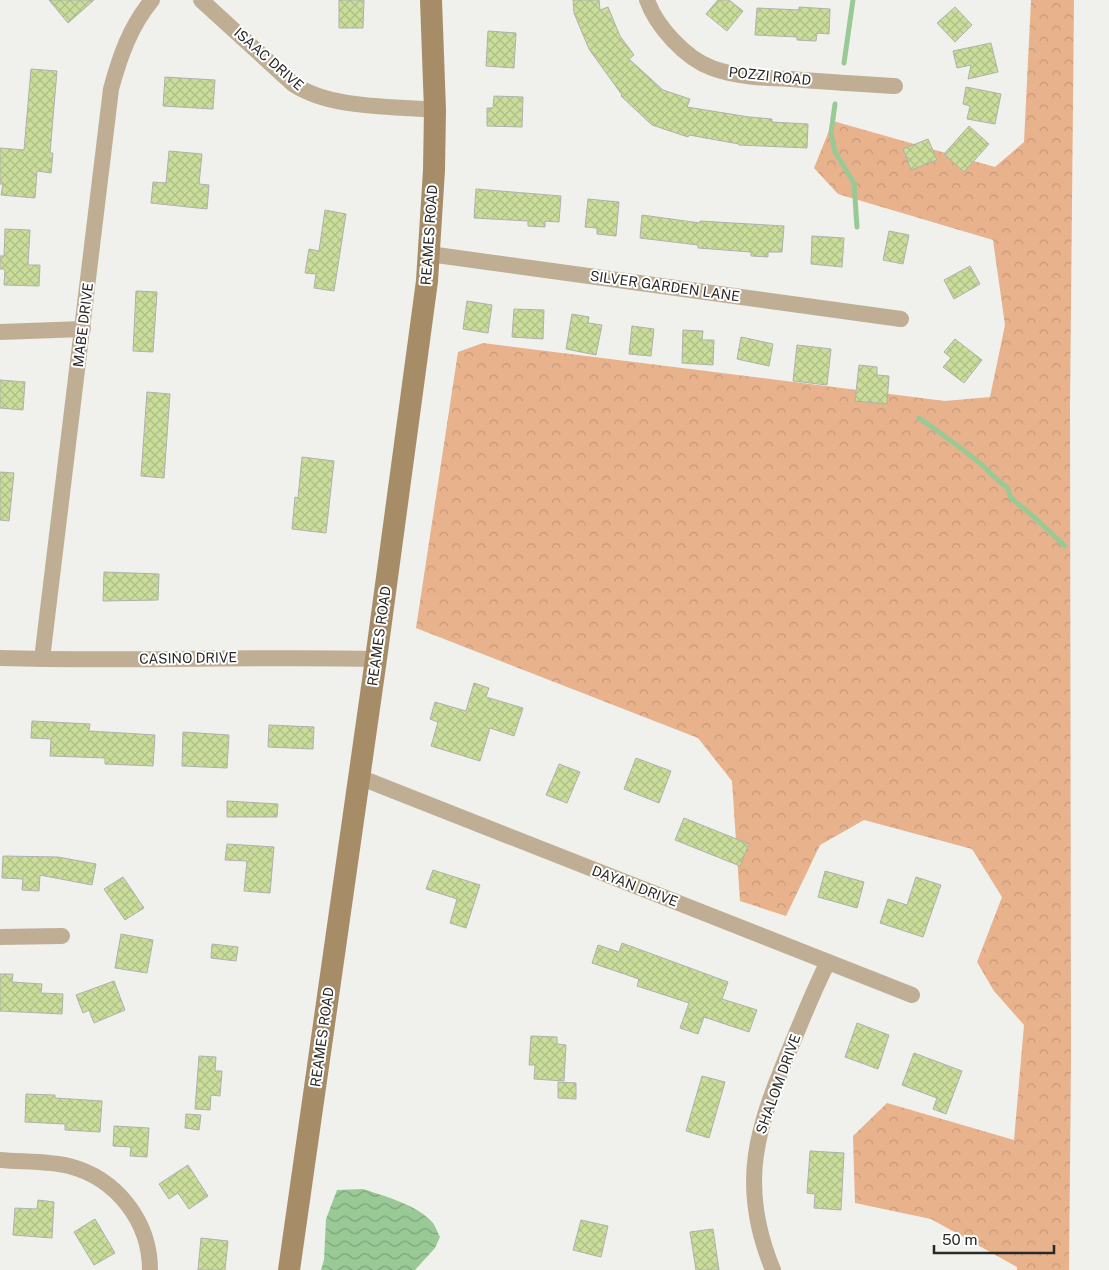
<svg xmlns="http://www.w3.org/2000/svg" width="1109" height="1270" font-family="'Public Sans',sans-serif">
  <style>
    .forest { fill: url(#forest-crowns) }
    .water { fill: url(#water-waves) }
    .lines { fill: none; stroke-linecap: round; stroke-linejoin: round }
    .stream { stroke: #99ca96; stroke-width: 5 }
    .building { fill: url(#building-cross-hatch); stroke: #b0b1ae }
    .minor { stroke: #bfae94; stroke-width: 16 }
    .secondary { stroke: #a78d67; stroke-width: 22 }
    .labels { text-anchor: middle; stroke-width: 4; stroke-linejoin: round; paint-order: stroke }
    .street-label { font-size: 14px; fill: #2a2928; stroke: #fff }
  </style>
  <defs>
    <pattern id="forest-crowns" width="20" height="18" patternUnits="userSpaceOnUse" patternTransform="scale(1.25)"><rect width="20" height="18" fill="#e8b28d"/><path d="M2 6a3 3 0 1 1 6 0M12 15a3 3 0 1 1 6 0" fill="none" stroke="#c7997a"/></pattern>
    <pattern id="water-waves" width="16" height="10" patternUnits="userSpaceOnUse" patternTransform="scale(1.25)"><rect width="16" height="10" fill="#99ca96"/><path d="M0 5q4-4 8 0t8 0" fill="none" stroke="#7da47a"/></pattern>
    <pattern id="building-cross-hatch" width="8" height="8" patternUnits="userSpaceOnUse" patternTransform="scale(1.25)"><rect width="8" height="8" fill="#cadd9b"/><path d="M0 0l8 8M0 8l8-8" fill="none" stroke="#aebe86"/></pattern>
  </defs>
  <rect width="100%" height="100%" fill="#f0f0ec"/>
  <polygon class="forest" points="1031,0 1074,0 1070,406 1071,1060 1069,1270 1017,1270 1017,1267 931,1219 855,1203 853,1136 887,1103 1014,1140 1024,1025 994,991 977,962 1002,897 972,849 864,820 820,845 786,916 740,901 732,781 698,738 416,628 458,352 483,343 945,401 990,397 1005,325 993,240 838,194 814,168 833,121 995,167 1024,142"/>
  <path class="water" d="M363,1189C384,1196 418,1205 433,1223C436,1227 437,1232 440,1237L435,1248L415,1270H321L324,1260L326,1219L337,1190Z"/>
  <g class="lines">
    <g class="stream">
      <polyline points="844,63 853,0"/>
      <polyline points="835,104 831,133 835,152 854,183 857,227"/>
      <path d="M919,418C941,433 961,448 981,464C990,472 997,481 1007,487L1011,498L1034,517L1065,546"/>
    </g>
  </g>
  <g class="building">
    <polygon points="49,0 94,0 68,23"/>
    <polygon points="339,0 364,0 363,28 339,28"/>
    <polygon points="573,0 599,0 600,10 608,7 620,36 634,55 629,59 663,90 690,99 687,107 749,117 772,119 772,122 808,124 807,148 739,145 739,144 689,135 688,137 652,125 621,96 622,95 589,49 574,13"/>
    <polygon points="718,0 729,0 743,11 727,31 706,14"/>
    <polygon points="799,7 830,9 829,34 817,33 816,41 797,40 797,37 755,35 757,8 799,10"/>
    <polygon points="955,7 972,25 955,42 937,23"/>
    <polygon points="488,31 516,33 514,68 486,66"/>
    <polygon points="991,43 998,72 968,79 971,65 957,68 953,51"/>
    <polygon points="31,69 57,71 50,153 53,153 51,173 37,171 35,198 1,195 3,184 0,184 0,148 24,150"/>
    <polygon points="165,77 215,80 213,109 163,106"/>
    <polygon points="966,87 1001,94 995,124 967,119 970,106 963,104"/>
    <polygon points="494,96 523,97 522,127 487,126 487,108 493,108"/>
    <polygon points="969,126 989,144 964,172 944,154"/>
    <polygon points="928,139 937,160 911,170 903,149"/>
    <polygon points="169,151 202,154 199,184 209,185 207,209 151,203 153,182 166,183"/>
    <polygon points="476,189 561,196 559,222 545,221 545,227 528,226 528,221 474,218"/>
    <polygon points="588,199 619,202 616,236 597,234 597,228 585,227"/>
    <polygon points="325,210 346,214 334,291 314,288 316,274 305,273 309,249 319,251"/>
    <polygon points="642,215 700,223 700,221 784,226 782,252 768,252 768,257 751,256 751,252 698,248 698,245 640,238"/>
    <polygon points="5,229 30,230 28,265 40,265 39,286 4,285 5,269 0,269 0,256 4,256"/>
    <polygon points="889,231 909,235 903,264 883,260"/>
    <polygon points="812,236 844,238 842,267 811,264"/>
    <polygon points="970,266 980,284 954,299 944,280"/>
    <polygon points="136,291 157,292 153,352 133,351"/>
    <polygon points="467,301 492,305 488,333 463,329"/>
    <polygon points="514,309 544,310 543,339 512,337"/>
    <polygon points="572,314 589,317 588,323 602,325 596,355 566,349"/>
    <polygon points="632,326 654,329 651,356 629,354"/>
    <polygon points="683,330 703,331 702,340 714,340 713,365 682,363"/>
    <polygon points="741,337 773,344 769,366 737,359"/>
    <polygon points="955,339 982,360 964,383 943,367 951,358 944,352"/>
    <polygon points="797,345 831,349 827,385 793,381"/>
    <polygon points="859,365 877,367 877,375 889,376 887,404 855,401"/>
    <polygon points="0,380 25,382 23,410 0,408"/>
    <polygon points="147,392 170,394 164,478 141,476"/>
    <polygon points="302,457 334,461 326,533 292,529 295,497 298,498"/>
    <polygon points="0,472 14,473 9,521 0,520"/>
    <polygon points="104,572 159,574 158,600 103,601"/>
    <polygon points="474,683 489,688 486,697 523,708 514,736 490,728 480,761 431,746 438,722 430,719 435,702 466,711"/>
    <polygon points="32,721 90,724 89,731 155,735 153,766 105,764 105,758 50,756 51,739 31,738"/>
    <polygon points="269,725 314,727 313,749 268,747"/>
    <polygon points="183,732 229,735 227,768 182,766"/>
    <polygon points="636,758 671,771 659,803 624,789"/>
    <polygon points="559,764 580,772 567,803 546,795"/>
    <polygon points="227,801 278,804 277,817 227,817"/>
    <polygon points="684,818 749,844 740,866 675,840"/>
    <polygon points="227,844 274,847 270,893 244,891 247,861 225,860"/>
    <polygon points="3,856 58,857 96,864 92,885 40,875 39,891 22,890 23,879 2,878"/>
    <polygon points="433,870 480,885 466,928 450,923 457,899 426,889"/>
    <polygon points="825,871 864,882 857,908 818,897"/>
    <polygon points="123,877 144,908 125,920 104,889"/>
    <polygon points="916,877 941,885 923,937 880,923 888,899 907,905"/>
    <polygon points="121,934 153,940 147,973 115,968"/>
    <polygon points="622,943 728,982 722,999 757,1010 749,1032 704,1017 698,1034 680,1028 689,1003 637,986 639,979 592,963 598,945 619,952"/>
    <polygon points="212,944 238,947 236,961 211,958"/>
    <polygon points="0,974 13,974 12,982 42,984 41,993 63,994 62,1014 0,1011"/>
    <polygon points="114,981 125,1010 94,1023 89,1010 83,1013 76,995"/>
    <polygon points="857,1023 889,1035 878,1069 845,1057"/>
    <polygon points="531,1036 557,1037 557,1044 566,1045 564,1081 534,1079 535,1065 529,1065"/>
    <polygon points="914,1053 962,1071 946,1114 933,1109 937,1098 902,1085"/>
    <polygon points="199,1056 216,1057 215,1071 222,1071 220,1096 211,1095 210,1110 195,1109"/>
    <polygon points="702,1076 725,1082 709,1138 686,1131"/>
    <polygon points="558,1082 576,1083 576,1099 558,1098"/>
    <polygon points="26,1094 55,1095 55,1098 102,1101 100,1132 65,1130 65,1124 25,1122"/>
    <polygon points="186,1114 201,1115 199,1130 185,1128"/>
    <polygon points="114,1126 149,1128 147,1157 130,1156 131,1147 113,1146"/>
    <polygon points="810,1151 844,1153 841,1210 814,1208 815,1194 807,1193"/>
    <polygon points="188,1165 208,1196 189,1209 178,1193 169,1199 159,1184"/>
    <polygon points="38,1200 54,1202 52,1238 13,1235 15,1208 37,1209"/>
    <polygon points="95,1219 115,1253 94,1265 74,1232"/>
    <polygon points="581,1220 608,1226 601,1257 573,1250"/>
    <polygon points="713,1229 719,1270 696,1270 690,1232"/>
    <polygon points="201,1238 228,1241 225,1270 198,1270"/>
  </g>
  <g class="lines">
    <g class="minor">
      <path d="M201,0L293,84C331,109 390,106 435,110"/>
      <path d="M647,0C656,26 685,58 712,68C736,77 765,78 791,79C826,82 861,84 895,86"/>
      <polyline points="429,254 901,319"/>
      <polyline points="0,332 83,329"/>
      <path d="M0,658C125,662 251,656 376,659"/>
      <path d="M42,659C64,469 89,279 111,89C120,56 130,27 152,0"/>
      <polyline points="359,777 912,995"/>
      <polyline points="0,937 62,936"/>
      <path d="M0,1160C22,1162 47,1161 69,1166C116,1178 150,1221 150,1270"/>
      <path d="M773,1270C737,1183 757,1128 791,1046C803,1018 814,989 828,962"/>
    </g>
    <polyline class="secondary" points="289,1270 376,659 427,281 434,170 435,110 431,0"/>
  </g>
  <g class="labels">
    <g class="street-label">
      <text transform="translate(269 59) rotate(41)" y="5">ISAAC DRIVE</text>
      <text transform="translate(770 76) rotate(6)" y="5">POZZI ROAD</text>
      <text transform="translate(429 235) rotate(-86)" y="5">REAMES ROAD</text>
      <text transform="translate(665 286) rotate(8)" y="5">SILVER GARDEN LANE</text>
      <text transform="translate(83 325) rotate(-83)" y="5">MABE DRIVE</text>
      <text transform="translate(379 636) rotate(-82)" y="5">REAMES ROAD</text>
      <text transform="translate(188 658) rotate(-1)" y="5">CASINO DRIVE</text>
      <text transform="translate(635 886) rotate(21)" y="5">DAYAN DRIVE</text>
      <text transform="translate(322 1037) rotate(-82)" y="5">REAMES ROAD</text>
      <text transform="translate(778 1084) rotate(-70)" y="5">SHALOM DRIVE</text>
    </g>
  </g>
  <path d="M934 1245v8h120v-8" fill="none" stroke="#2a2928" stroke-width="2.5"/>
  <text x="942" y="1245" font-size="15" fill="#2a2928" stroke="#ffffff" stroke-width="4" paint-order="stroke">50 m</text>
</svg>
